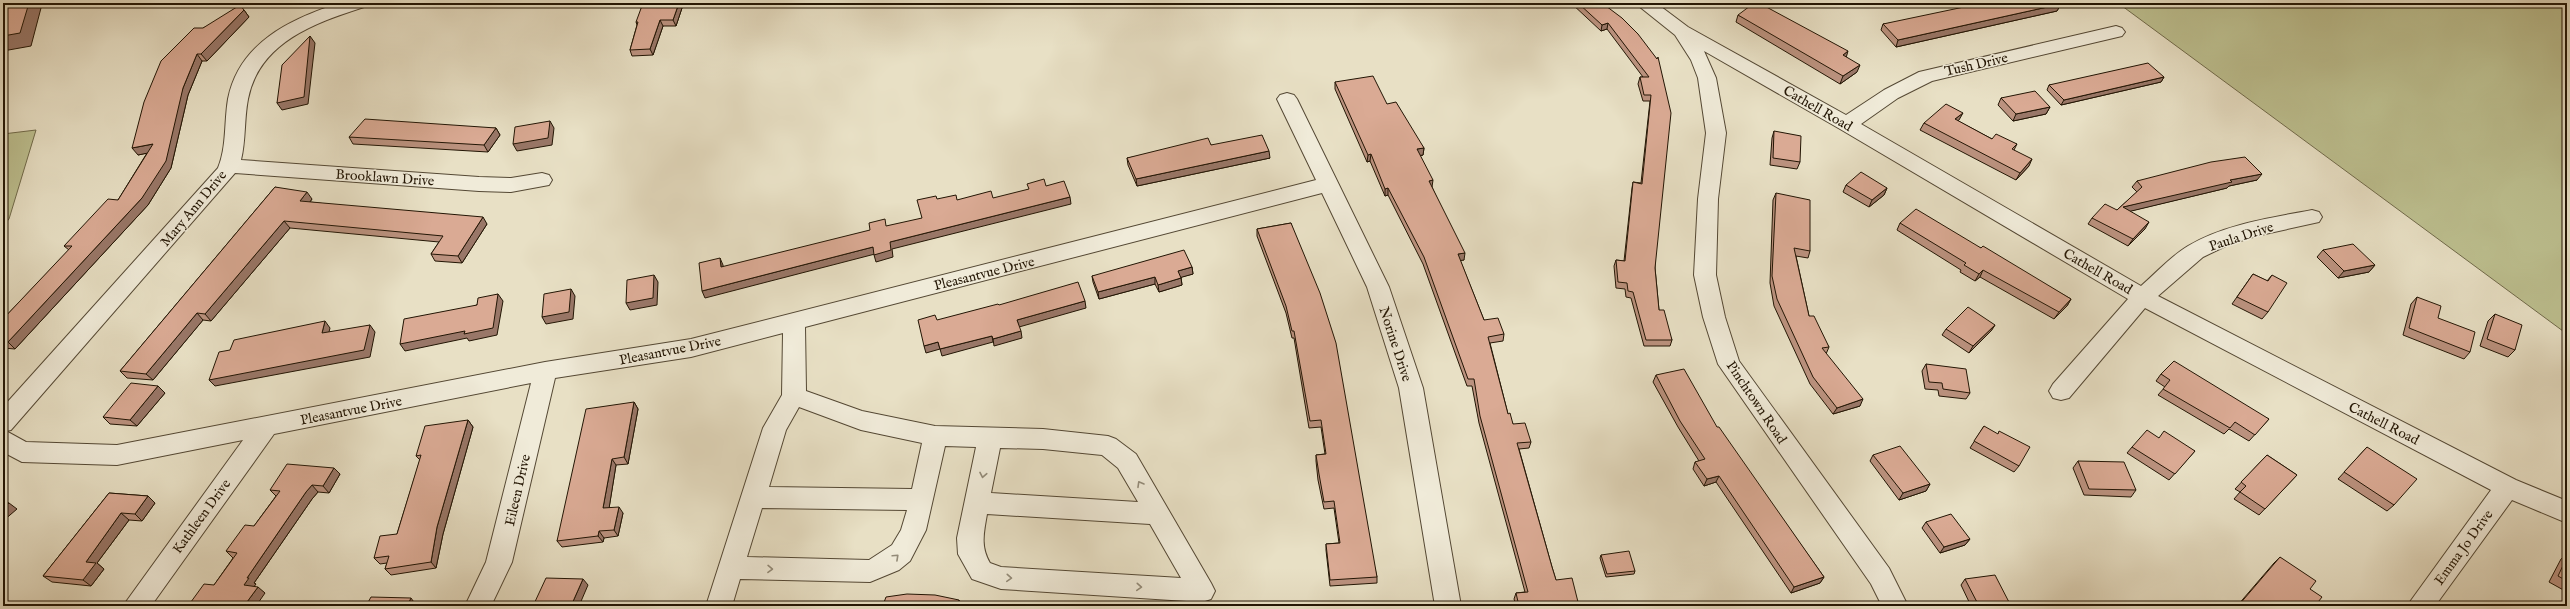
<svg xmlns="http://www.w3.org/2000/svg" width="2570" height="609" font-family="'IM FELL English',serif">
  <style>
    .green { fill: #bdc090; stroke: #706a4a }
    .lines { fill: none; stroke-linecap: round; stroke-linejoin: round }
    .minor-casing { stroke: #544834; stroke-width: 2 }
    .minor { fill: #f0ebd9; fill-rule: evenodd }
    .wall { fill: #bb927f; stroke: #221504 }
    .shaded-wall { fill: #997768; stroke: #221504 }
    .building { fill: #daaa94; stroke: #221504 }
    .oneway { stroke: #938b79 }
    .labels { text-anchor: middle; stroke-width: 3; stroke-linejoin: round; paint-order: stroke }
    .street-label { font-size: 14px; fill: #221504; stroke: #f0ebd9 }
  </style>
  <rect width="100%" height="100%" fill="#e8e0c5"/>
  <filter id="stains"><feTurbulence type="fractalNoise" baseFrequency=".005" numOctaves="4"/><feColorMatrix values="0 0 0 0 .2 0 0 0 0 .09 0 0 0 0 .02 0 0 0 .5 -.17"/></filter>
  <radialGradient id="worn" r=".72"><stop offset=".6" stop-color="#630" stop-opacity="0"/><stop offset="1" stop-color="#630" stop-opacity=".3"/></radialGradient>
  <g class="green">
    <polygon points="2118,3 2567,3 2567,334"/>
    <polygon points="36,130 9,219 3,226 3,134"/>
  </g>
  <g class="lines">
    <defs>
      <g id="minor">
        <path d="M340,3H367L364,7C315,23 259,42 248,99C244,119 246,140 241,160L479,177L511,178L542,173L549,175L552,180L549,185L511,192L479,191L235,173L11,430L6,431L26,442L117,445L545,362L691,339L1316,180L1277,99L1280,95L1287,93L1294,95L1297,99L1389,287L1423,388L1461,606H1435L1399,388L1367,287L1322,193L805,327L806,391L862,411L935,426L1043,429L1108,436L1116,439L1136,454L1211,583L1215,591L1211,599L1202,602L1001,589L972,579L958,554L957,538L976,447L945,446L926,530L910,561L899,570L870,582L740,579L732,606H706L763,428L782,395L783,333L691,357L555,378L512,562L491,606H465L486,562L531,383L274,434L151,606H123L243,440L117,465L22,462L3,452V407L218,168C227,146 224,122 228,99C239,43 290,19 340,3ZM799,407L861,430L922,443L912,489L769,487L786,430ZM1000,448L1043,449L1102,455L1118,468L1138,502L991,493ZM762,508L907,510L901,530L892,545L869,560L747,557ZM987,514L1150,524L1181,578L1001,567L990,563C980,546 984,532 987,514Z"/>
        <path d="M1635,3H1656L1688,27L1846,115L1884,90L1919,72L2116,26L2122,28L2125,32L2122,36L1932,81L1898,98L1861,124L2141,286C2156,273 2171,256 2188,246C2225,224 2271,218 2312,210L2319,212L2322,217L2319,222L2256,236L2228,245L2203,257L2158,296L2516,480L2567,501V523L2512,500L2435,606H2407L2491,490L2145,308L2069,398L2061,400L2053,398L2049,391L2053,384L2128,299L1840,129L1704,51L1716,78L1726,133L1718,199L1716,275L1725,317L1739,361L1889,568L1908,606H1882L1871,584L1718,364L1703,317L1694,275L1698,199L1706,133L1698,78L1691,60L1675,35Z"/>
      </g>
    </defs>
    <use href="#minor" class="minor-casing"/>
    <use href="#minor" class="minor"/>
  </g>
  <g class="wall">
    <polygon points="1571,3 1602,3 1657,59 1655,268 1659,310 1672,340 1670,346 1644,346 1631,298 1626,297 1625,289 1616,288 1614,266 1616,260 1624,261 1632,188 1633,182 1641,183 1650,101 1643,101 1638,84 1640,77 1643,77 1607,29 1601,31"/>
    <polygon points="2061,4 2057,11 1896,47 1881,30 1883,24"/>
    <polygon points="683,5 676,26 663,26 653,55 632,56 630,50 637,25 636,22"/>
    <polygon points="244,10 249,17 207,61 202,61 188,95 171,168 148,205 15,349 3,348 3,319 69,250 64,246 118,200 147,153 138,155 203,28"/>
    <polygon points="1738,15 1857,72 1840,84 1736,22"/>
    <polygon points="2164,77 2161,82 2061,105 2047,90 2049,85"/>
    <polygon points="1335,82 1387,104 1424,148 1423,155 1420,156 1432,187 1464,260 1460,260 1484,320 1504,334 1503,341 1490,343 1508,414 1513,424 1531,442 1529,448 1519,449 1552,567 1556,580 1579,606 1516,606 1514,599 1516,593 1525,592 1479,423 1472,386 1467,386 1423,264 1388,195 1385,196 1370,161 1367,162 1335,89"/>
    <polygon points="2001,98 2050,107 2046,114 2013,121 1998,105"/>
    <polygon points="1959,120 1958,121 1992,139 2017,144 2014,150 2029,166 2016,180 1920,130 1924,123"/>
    <polygon points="496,128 500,135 488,152 353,144 349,137"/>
    <polygon points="1774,131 1800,162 1797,169 1770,165 1772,138"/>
    <polygon points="1211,145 1270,158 1137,186 1128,165 1127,158"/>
    <polygon points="2257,180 2229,186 2227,188 2130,211 2145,229 2128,246 2088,224 2092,218 2117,210 2137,192 2132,187 2137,181"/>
    <polygon points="1846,185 1887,188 1884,195 1869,207 1843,192"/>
    <polygon points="275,187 312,199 310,202 487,224 462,263 435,261 431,254 439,242 290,228 211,321 203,320 153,380 127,378 120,371"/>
    <polygon points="1776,193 1810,251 1808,258 1796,256 1809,316 1829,347 1826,354 1860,406 1833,414 1810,384 1774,306 1770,283 1773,200"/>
    <polygon points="1291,223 1377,577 1377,583 1330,586 1326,550 1326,544 1339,543 1334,508 1324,509 1318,480 1316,461 1316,455 1325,454 1321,427 1309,428 1294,338 1292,338 1286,313 1257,236 1257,229"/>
    <polygon points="1900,223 1981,248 2071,299 2067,306 2054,319 1980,277 1975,281 1960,272 1961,270 1897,230"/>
    <polygon points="2323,250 2375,265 2369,272 2338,278 2317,257"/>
    <polygon points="1192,267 1193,274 1181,277 1182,285 1159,292 1155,284 1099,299 1093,282 1092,276"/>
    <polygon points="2253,274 2267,281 2272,275 2268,312 2262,319 2232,304"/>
    <polygon points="2417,297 2470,352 2464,359 2403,335 2411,304"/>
    <polygon points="2495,314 2515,350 2508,357 2480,346 2488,321"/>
    <polygon points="1995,325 1991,331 1969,353 1942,335 1946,329"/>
    <polygon points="1926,364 1970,393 1966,399 1939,396 1938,390 1925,389 1922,371"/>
    <polygon points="2161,374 2269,419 2249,441 2229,429 2224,434 2158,395 2165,387 2156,381"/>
    <polygon points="1656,375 1717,427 1824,577 1820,583 1791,593 1716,482 1704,486 1693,469 1695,462 1699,461 1678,427 1653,382"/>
    <polygon points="158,386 165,393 137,426 110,424 103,417"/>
    <polygon points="634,402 638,409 628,464 616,465 609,508 623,513 618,536 604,538 603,542 562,547 557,541"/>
    <polygon points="468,420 473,427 443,534 436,568 391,575 385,569 387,563 380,564 374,558 397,534 420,460 416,456"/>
    <polygon points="1984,426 2019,466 2014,472 1970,448"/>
    <polygon points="2159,438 2195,451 2169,480 2127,453 2132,447"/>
    <polygon points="2367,447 2394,505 2387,511 2338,479"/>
    <polygon points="1873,455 1930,484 1926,491 1899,500 1870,461"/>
    <polygon points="2267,455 2297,475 2259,515 2234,499 2240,492 2235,489"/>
    <polygon points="2078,461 2136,490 2131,497 2084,495 2073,468"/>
    <polygon points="340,474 329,493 318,492 312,499 254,583 256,584 254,586 265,593 214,585 233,558 226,551 254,526 276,496 270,490"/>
    <polygon points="109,493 148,496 155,503 142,521 129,520 97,563 104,569 91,586 52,582 43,576"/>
    <polygon points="1926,522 1970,539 1965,545 1940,553 1922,528"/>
    <polygon points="2567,554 2567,592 2549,582 2561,559"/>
    <polygon points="1601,555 1635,571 1634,574 1606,577 1600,558"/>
    <polygon points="2280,557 2310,589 2315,606 2237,606 2274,563"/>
    <polygon points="1965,579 2011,606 1971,606 1961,585"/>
  </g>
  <g class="shaded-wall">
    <polygon points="28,3 37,3 41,8 31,46 3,51 3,36"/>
    <polygon points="679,3 682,3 683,5 676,26 673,20"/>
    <polygon points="2061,4 2057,11 1896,47 1898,40"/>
    <polygon points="244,10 249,17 207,61 201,54"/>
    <polygon points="660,20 663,26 653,55 650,49"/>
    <polygon points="1608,23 1607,29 1601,31 1602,25"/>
    <polygon points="310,36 315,43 308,104 282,110 277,103"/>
    <polygon points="1848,51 1846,58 1843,55"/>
    <polygon points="197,54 202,61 188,95 171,168 148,205 15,349 8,342 142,198 183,88"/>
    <polygon points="1860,65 1857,72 1840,84 1843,76"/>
    <polygon points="2164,77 2161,82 2061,105 2064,100"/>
    <polygon points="2050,107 2046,114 2013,121 2016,114"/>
    <polygon points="1963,113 1959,120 1952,126 1955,119"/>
    <polygon points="550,121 554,128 552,145 517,151 513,144"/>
    <polygon points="496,128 500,135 488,152 484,145"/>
    <polygon points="153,144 158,151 138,155 132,148"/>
    <polygon points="1424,148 1423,155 1417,156 1417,149"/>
    <polygon points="1269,151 1270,158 1137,186 1136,179"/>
    <polygon points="1371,154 1370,161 1367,162 1368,155"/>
    <polygon points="2032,159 2029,166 2016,180 2020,173"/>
    <polygon points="2262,174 2257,180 2229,186 2227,188 2119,214 2123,207 2230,180"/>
    <polygon points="1433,180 1432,187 1428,188 1429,181"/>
    <polygon points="1388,188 1388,195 1385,196 1385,189"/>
    <polygon points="1887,188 1884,195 1869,207 1872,200"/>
    <polygon points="307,192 312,199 305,208 300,201"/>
    <polygon points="1070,197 1071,204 892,249 893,257 876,262 874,255 890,242"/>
    <polygon points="483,217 487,224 462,263 458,256"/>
    <polygon points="284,221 290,228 211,321 205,314"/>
    <polygon points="2149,222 2145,229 2128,246 2133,239"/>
    <polygon points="873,247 875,254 705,298 702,291"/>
    <polygon points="1465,253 1464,260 1457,261 1458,254"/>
    <polygon points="720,258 723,265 724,274 721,267"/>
    <polygon points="2375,265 2369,272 2338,278 2344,271"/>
    <polygon points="1192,267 1193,274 1179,278 1178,271"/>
    <polygon points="1983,270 1980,277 1975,281 1979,274"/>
    <polygon points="654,275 658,282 657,305 630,310 626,303"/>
    <polygon points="1155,277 1155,284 1099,299 1098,292"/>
    <polygon points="1181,278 1182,285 1159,292 1158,285"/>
    <polygon points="571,289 575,296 573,319 546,324 542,317"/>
    <polygon points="498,294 503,301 497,335 469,341 467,338 405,351 400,344"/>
    <polygon points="2071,299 2067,306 2054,319 2059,312"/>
    <polygon points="1085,301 1086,308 1019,327 1017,320"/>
    <polygon points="197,313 203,320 153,380 146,374"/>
    <polygon points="325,321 330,328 327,340 322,333"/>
    <polygon points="370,325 375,332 370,357 215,386 209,380"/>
    <polygon points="1995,325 1991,331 1969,353 1973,346"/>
    <polygon points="1021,331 1022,338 994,346 993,339"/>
    <polygon points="992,336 993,342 942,356 940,349"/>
    <polygon points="938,342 940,349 926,353 924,346"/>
    <polygon points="158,386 165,393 137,426 130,420"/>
    <polygon points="1863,399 1860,406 1833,414 1837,408"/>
    <polygon points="634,402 638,409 628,464 624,457"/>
    <polygon points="468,420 473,427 443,534 436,568 431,562 437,527"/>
    <polygon points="612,459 616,465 608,515 603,508"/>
    <polygon points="334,468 340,474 329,493 323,486"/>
    <polygon points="1719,476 1716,482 1704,486 1707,479"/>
    <polygon points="1930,484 1926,491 1899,500 1903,493"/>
    <polygon points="312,485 318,492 312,499 254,583 256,584 251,591 244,585 247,578 306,492"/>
    <polygon points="148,496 155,503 142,521 135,514"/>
    <polygon points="9,503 17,509 3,521 3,508"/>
    <polygon points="619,507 623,513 618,536 614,530"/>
    <polygon points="121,513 129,520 97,563 104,569 91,586 83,580 86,562"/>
    <polygon points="599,531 604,538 603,542 598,536"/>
    <polygon points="1970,539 1965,545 1940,553 1944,547"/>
    <polygon points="1824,577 1820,583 1791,593 1794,587"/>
    <polygon points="583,579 588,585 579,606 571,606"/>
    <polygon points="258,587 265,593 256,606 244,606"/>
    <polygon points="411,598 416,605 416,606 407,606"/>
    <polygon points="959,600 961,606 957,606"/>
  </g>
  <g class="building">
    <polygon points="3,3 29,3 20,33 3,36"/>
    <polygon points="643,3 679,3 673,20 660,20 650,49 630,50 638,22 636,22"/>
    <polygon points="1578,3 1602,3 1622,18 1638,34 1657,59 1658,57 1671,113 1655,268 1659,310 1664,310 1672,340 1646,340 1633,292 1628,291 1627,283 1618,282 1616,260 1625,261 1633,182 1642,184 1651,95 1644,95 1640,77 1649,77 1608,23 1602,25"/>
    <polygon points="1754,3 1759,3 1848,51 1843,55 1860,65 1843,76 1738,15"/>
    <polygon points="1983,3 2060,3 2061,4 1898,40 1883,24"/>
    <polygon points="240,5 244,10 201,54 197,54 183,88 166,161 142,198 8,342 3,342 3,319 72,246 64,246 108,199 118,200 153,144 132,148 144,102 161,61 194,28 203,28"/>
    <polygon points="310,36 304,97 277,103 282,65"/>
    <polygon points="2148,63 2164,77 2064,100 2049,85"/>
    <polygon points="1373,76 1387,104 1396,102 1424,148 1417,149 1433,180 1429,181 1465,253 1458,254 1484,320 1498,318 1504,334 1488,337 1508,414 1510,413 1513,424 1525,423 1531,442 1517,443 1552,567 1556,580 1572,578 1579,606 1519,606 1516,593 1528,592 1480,416 1474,379 1468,379 1424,257 1388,188 1385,189 1371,154 1368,155 1335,82"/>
    <polygon points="2035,91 2050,107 2016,114 2001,98"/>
    <polygon points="1946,104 1963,113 1955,119 1992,139 1996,134 2017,144 2012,149 2032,159 2020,173 1924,123"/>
    <polygon points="365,119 496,128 484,145 349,137"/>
    <polygon points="550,121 548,138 513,144 515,127"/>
    <polygon points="1774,131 1801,136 1800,162 1773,158"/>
    <polygon points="1262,135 1269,151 1136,179 1127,158 1208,138 1211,145"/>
    <polygon points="2245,157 2262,174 2230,180 2232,182 2123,207 2149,222 2133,239 2092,218 2105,204 2117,210 2142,187 2137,181 2211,162"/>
    <polygon points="1861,172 1887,188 1872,200 1846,185"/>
    <polygon points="1044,179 1046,186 1064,181 1070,197 890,242 891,250 874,255 873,247 702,291 699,263 720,258 721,267 870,230 869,223 885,219 886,226 922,218 917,200 936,196 937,199 956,195 957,200 991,191 993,198 1029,189 1027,184"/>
    <polygon points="275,187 307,192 300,201 483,217 458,256 431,254 443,236 284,221 205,314 197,313 146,374 120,371"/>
    <polygon points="1776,193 1810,200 1810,251 1794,248 1809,316 1814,316 1829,347 1822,348 1863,399 1837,408 1813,377 1777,299 1772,276"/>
    <polygon points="1916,209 1981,248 1983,246 2071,299 2059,312 1983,270 1979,274 1964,265 1966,263 1900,223"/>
    <polygon points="1291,223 1320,293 1336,343 1377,577 1330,580 1326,544 1340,543 1334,501 1324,502 1319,474 1316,455 1326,454 1321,420 1310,421 1294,331 1292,331 1286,306 1257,229"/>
    <polygon points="2353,244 2375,265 2344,271 2323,250"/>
    <polygon points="1184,250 1192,267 1178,271 1181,278 1158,285 1155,277 1098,292 1092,276"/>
    <polygon points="2253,274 2268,281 2272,275 2287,283 2268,312 2237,297"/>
    <polygon points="654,275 653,298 626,303 627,280"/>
    <polygon points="1078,282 1085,301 1017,320 1021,331 993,339 992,336 940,349 938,342 924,346 918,320 935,315 937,320 998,304 999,305"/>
    <polygon points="571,289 569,312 542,317 544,294"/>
    <polygon points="498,294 493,328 464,334 465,331 400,344 404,319 477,305 478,298"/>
    <polygon points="2417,297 2441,306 2438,318 2475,332 2470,352 2409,328"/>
    <polygon points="1968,307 1995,325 1973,346 1946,329"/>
    <polygon points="2495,314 2522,325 2515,350 2487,339"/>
    <polygon points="325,321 322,333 370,325 364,350 209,380 219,352 230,350 234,340"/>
    <polygon points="2174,361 2269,419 2255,435 2235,422 2230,428 2163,389 2170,380 2161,374"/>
    <polygon points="1926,364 1966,369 1970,393 1943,389 1942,383 1929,382"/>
    <polygon points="1684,369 1717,427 1719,427 1824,577 1794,587 1719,476 1707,479 1695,462 1705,459 1680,421 1656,375"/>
    <polygon points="131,383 158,386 130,420 103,417"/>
    <polygon points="634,402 624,457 612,459 603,508 619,507 614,530 599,531 598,536 557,541 586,409"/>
    <polygon points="468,420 437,527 431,562 385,569 389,556 374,558 380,536 397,534 421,455 416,456 425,426"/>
    <polygon points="1984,426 1998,434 1999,431 2030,447 2019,466 1974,441"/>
    <polygon points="2147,430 2159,438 2164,431 2195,451 2175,474 2132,447"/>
    <polygon points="1900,446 1930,484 1903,493 1873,455"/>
    <polygon points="2367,447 2417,479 2394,505 2344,472"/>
    <polygon points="2267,455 2297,475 2265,509 2240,492 2246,486 2241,482"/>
    <polygon points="2078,461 2124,462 2136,490 2089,489"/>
    <polygon points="287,464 334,468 323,486 312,485 306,492 247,578 249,578 244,585 258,587 244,606 188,606 204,584 214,585 237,553 226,551 245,525 254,526 280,491 270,490"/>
    <polygon points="109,493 148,496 135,514 121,513 86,562 96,563 83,580 43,576"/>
    <polygon points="3,500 9,503 3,508"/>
    <polygon points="1951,514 1970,539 1944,547 1926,522"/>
    <polygon points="1629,551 1635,571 1607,574 1601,555"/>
    <polygon points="2280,557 2316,581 2310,589 2322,597 2315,606 2238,606"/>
    <polygon points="2567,557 2567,581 2558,576"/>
    <polygon points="1995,575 2011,606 1979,606 1965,579"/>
    <polygon points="546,578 583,579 571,606 533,606"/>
    <polygon points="907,594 935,595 959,600 957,606 847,606 848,604 883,605 886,597"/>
    <polygon points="371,597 411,598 407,606 366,606"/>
  </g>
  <defs><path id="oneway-chevron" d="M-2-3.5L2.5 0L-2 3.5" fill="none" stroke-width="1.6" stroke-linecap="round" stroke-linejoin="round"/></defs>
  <g class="oneway">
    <use href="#oneway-chevron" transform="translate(983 475) rotate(101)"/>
    <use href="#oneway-chevron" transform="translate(1140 484) rotate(-120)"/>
    <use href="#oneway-chevron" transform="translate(896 557) rotate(-43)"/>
    <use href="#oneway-chevron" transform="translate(770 569) rotate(1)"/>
    <use href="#oneway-chevron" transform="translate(1009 578) rotate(4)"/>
    <use href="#oneway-chevron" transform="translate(1139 587) rotate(4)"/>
  </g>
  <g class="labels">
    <g class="street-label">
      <text transform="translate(1976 64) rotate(-13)" y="5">Tush Drive</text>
      <text transform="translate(1818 108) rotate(30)" y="5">Cathell Road</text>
      <text transform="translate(385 177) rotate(4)" y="5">Brooklawn Drive</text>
      <text transform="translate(193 208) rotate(-50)" y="5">Mary Ann Drive</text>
      <text transform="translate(2241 236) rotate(-18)" y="5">Paula Drive</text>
      <text transform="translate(2098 271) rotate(30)" y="5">Cathell Road</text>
      <text transform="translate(984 273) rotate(-14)" y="5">Pleasantvue Drive</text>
      <text transform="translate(1396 344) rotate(72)" y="5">Norine Drive</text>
      <text transform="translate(670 350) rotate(-11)" y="5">Pleasantvue Drive</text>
      <text transform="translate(1757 402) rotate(56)" y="5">Pinchtown Road</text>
      <text transform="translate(351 410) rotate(-11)" y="5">Pleasantvue Drive</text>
      <text transform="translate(2384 423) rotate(27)" y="5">Cathell Road</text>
      <text transform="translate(517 490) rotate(-77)" y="5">Eileen Drive</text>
      <text transform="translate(201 516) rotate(-54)" y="5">Kathleen Drive</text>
      <text transform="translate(2463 547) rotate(-54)" y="5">Emma Jo Drive</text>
    </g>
  </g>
  <rect width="2570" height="609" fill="none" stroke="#e8e0c5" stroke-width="16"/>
  <rect x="4" y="4" width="2562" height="601" fill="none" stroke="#221504" stroke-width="2"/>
  <rect x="8" y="8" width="2554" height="593" fill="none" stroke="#221504"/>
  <rect width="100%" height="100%" filter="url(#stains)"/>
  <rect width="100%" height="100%" fill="url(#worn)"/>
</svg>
